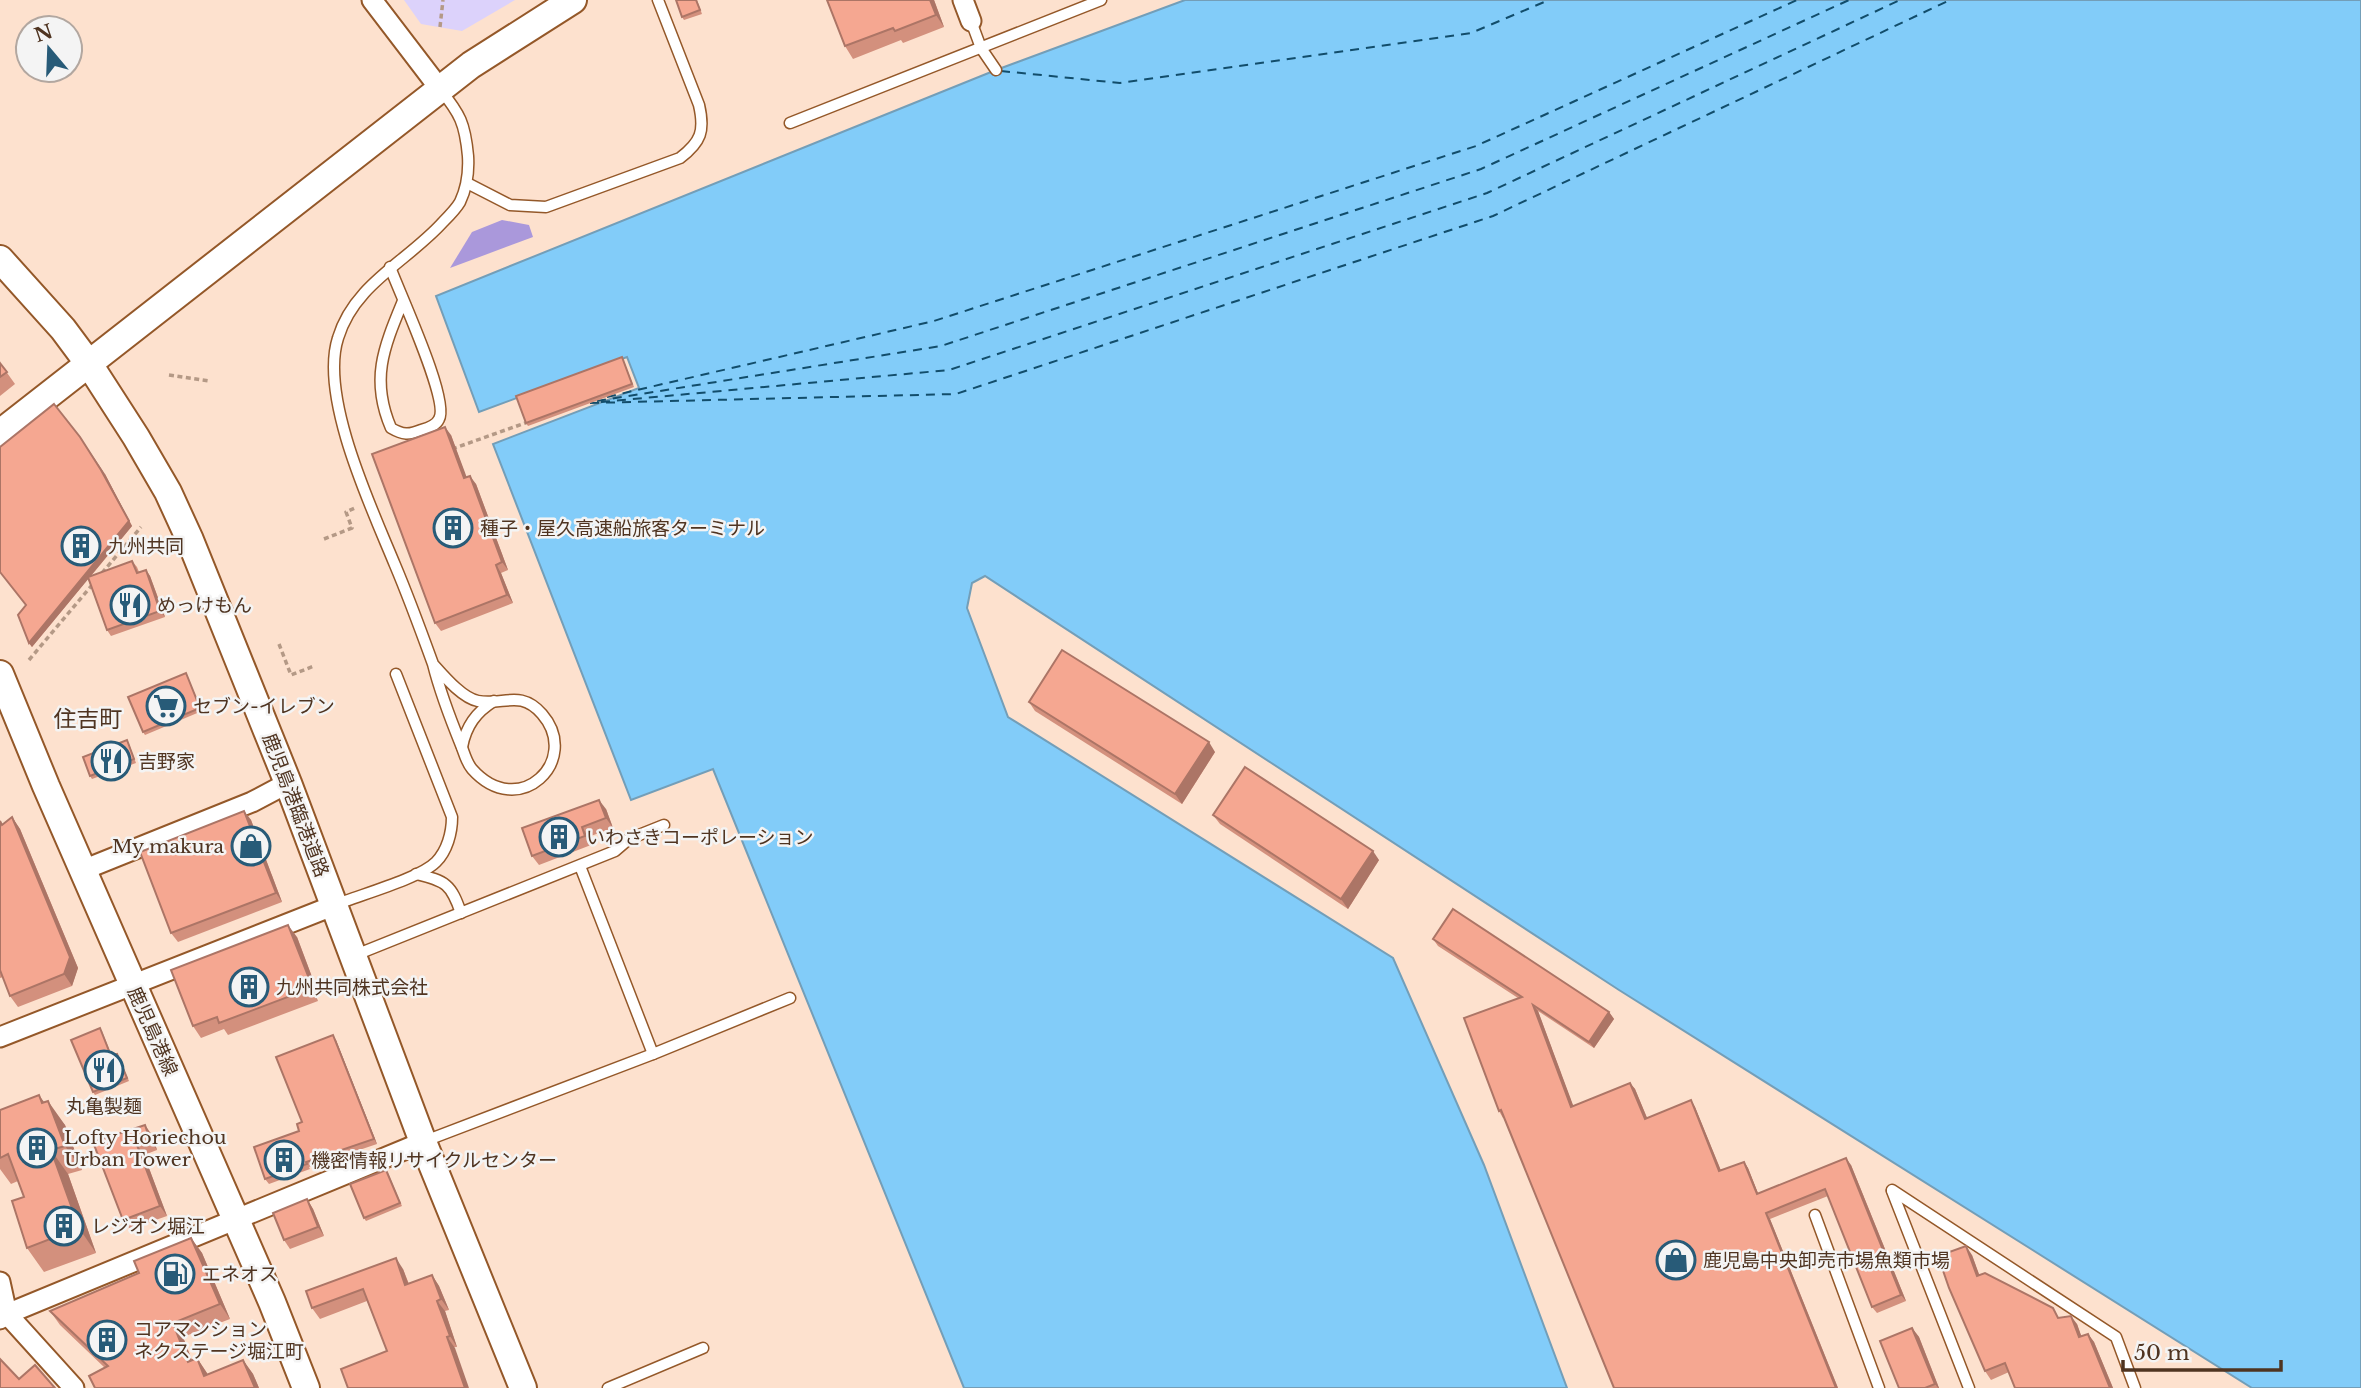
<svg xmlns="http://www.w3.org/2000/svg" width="2361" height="1388" font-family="'Libre Baskerville','Noto Sans JP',serif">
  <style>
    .green { fill: #dcd2fb }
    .forest { fill: #aa98db }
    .water { fill: #82ccf9; stroke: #739eb8; stroke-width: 2 }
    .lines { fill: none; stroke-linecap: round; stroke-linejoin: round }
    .ferry { stroke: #124d6b; stroke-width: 2; stroke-dasharray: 9 7; stroke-linecap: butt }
    .lane-casing { stroke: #945829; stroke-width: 13 }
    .street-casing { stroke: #945829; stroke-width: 23 }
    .secondary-casing { stroke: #945829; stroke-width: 30 }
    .path { stroke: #b49986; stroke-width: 3.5; stroke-dasharray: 5 3.5; stroke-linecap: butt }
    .lane { stroke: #fff; stroke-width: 10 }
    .street { stroke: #fff; stroke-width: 19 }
    .secondary { stroke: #fff; stroke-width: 26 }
    .wall { fill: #d3907d }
    .shaded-wall { fill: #ac7566 }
    .building { fill: #f5a791; stroke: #ac7566; stroke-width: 2 }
    .labels { text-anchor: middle; stroke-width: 5; stroke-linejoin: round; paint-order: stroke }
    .poi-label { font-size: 19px; fill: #4f3421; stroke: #f4f4f4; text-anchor: start }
    .street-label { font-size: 19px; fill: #4f3421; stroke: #f4f4f4 }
    .quarter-label { font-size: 23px; fill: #4f3421; stroke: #f4f4f4 }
  </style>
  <rect width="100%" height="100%" fill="#fde1ce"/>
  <polygon class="green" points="404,0 515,0 462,31 421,24"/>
  <polygon class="forest" points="502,220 529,225 533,237 450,268 472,232"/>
  <polygon class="water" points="1185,0 2361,0 2361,1388 2252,1388 1619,990 985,576 972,583 967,608 1008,717 1393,958 1484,1165 1567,1388 964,1388 713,769 631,800 493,444 639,388 627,357 479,412 436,296 996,70"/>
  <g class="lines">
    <g class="ferry">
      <polyline points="1001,71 1120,83 1471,33 1549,0"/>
      <polyline points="607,397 934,321 1476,146 1797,0"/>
      <polyline points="597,401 941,346 1481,169 1849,0"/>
      <polyline points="601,402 949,370 1487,193 1900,0"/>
      <polyline points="590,403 956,394 1493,216 1950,0"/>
    </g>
    <defs>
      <g id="lane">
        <polyline points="971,21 981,48 996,70"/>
        <polyline points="790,123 1101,0"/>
        <path d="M467,183L510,205L546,207L680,158C701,142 705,131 699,105L658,0"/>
        <path d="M390,267C399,292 450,401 439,419C436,426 428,428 421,430C409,435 403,435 391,428C370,379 384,347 403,301"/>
        <path d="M433,664C440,692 450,718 461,745C464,752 466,762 472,769C519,822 582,760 542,714C520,689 503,706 478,701C462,698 443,675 433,664C421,631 409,598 395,565C372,509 319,397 338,338C354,284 408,261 443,222C449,216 456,209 460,202C467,187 469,172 468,156C465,123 460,114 440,89"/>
        <path d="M462,747C466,726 476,712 494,701"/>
        <polyline points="580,866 653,1054"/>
        <path d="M416,874C446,881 451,884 461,913"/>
        <path d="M335,905C359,895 419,879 436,862C447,851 452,833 452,817L396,674"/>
        <polyline points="353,956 615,851 629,839 664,825"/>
        <polyline points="425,1141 653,1054 790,998"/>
        <polyline points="1892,1190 2116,1337 2135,1388"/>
        <polyline points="1892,1191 1969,1388"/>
        <polyline points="1815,1215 1879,1388"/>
        <polyline points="608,1388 703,1348"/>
      </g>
      <g id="street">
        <polyline points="372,0 440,89"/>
        <polyline points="963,0 971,21"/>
        <polyline points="83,870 252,802 288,783"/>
        <polyline points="0,1037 335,905"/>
        <polyline points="0,1282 7,1314 74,1388"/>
        <polyline points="0,1319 7,1314 423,1142"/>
      </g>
      <g id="secondary">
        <polyline points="0,259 63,329 89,364 136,437 168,492 190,540 288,783 423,1142 523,1388"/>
        <polyline points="0,433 471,65 573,0"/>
        <polyline points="0,674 46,786 272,1302 306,1388"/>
      </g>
    </defs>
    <use href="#lane" class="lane-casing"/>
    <use href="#street" class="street-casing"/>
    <use href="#secondary" class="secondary-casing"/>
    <g class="path">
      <polyline points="440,27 443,0"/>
      <polyline points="169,375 210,381"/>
      <polyline points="452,449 528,422"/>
      <polyline points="324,539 352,528 346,512 355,508"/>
      <polyline points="102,573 141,527"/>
      <polyline points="279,644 291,675 314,666"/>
      <polyline points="29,660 93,584"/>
    </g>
    <use href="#lane" class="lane"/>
    <use href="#street" class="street"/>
    <use href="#secondary" class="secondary"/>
  </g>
  <g class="wall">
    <polygon points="697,0 702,14 684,20 682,17"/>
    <polygon points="827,0 934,0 944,27 903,43 901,40 853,59 845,46"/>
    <polygon points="622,357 634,387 528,426 526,423"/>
    <polygon points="0,363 15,384 0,396"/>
    <polygon points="451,435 466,477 476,484 508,570 501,573 513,603 441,631 435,623"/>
    <polygon points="105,474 132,526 91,576 132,561 137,567 139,572 146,570 150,576 165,617 111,636 107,630 88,579 32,647 29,643 26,606"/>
    <polygon points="186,673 202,711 145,735 143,732"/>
    <polygon points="1029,702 1215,752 1182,804 1035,711"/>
    <polygon points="129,744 136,763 92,779 90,776"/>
    <polygon points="606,809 613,828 588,837 591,845 539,865 532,856"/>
    <polygon points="244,811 251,820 282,902 178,942 171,933"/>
    <polygon points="1213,815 1379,860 1348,909 1220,824"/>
    <polygon points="12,817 20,829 78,968 72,986 18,1007 10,996 3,977 0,978 0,821 2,825"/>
    <polygon points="297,937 318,993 315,995 318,1001 228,1035 224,1029 201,1038 193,1026"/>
    <polygon points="1433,939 1609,1012 1614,1019 1594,1048 1538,1011 1573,1106 1630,1083 1635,1089 1647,1118 1691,1100 1695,1107 1721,1171 1744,1162 1748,1168 1758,1193 1851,1165 1906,1301 1877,1313 1872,1307 1828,1196 1770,1219 1838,1388 1614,1388 1504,1117 1503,1118 1499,1111 1518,998 1438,946"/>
    <polygon points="102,1031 112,1056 119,1057 129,1081 95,1095 93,1092"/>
    <polygon points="336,1040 377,1144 309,1167 310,1169 269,1184 265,1179 299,1131 302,1122"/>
    <polygon points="44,1102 65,1125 82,1170 68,1174 96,1253 44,1272 27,1248 24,1197 18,1181 11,1184 0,1169 0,1110"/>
    <polygon points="152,1135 157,1150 144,1155 167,1216 130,1229 123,1220 93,1142"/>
    <polygon points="388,1173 402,1206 366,1221 364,1218"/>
    <polygon points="307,1199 313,1209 324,1236 290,1249 284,1240"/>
    <polygon points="191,1238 202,1253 230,1319 183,1337 192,1360 197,1358 208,1375 243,1360 253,1374 259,1388 95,1388 105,1368 60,1325 50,1311 139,1273"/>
    <polygon points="1972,1255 1979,1275 2059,1318 2077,1324 2081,1336 2088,1334 2094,1342 2113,1388 2015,1388 2009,1372 1991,1380 1985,1371"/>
    <polygon points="403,1269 409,1284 432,1275 439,1286 449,1310 445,1311 457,1347 387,1351 367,1301 320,1319 312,1308"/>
    <polygon points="1912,1328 1919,1337 1939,1388 1899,1388"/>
  </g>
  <g class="shaded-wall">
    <polygon points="930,0 934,0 944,27 936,15"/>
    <polygon points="445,427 451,435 470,486 464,478"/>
    <polygon points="80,437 105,474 132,526 32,647 29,643"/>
    <polygon points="470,476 476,484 508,570 502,562"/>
    <polygon points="496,565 501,573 513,603 507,595"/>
    <polygon points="146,570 150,576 165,617 160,611"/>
    <polygon points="1209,742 1215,752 1182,804 1175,794"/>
    <polygon points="599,800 606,809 613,828 606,818"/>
    <polygon points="244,811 251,820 282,902 276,893"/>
    <polygon points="12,817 20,829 78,968 72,986 64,974"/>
    <polygon points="582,827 588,837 591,845 585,836"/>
    <polygon points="1373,851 1379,860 1348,909 1341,899"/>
    <polygon points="288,925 297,937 318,993 310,981"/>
    <polygon points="307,982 315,995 318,1001 309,989"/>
    <polygon points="1533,1005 1538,1011 1576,1113 1571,1107"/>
    <polygon points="1609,1012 1614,1019 1594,1048 1589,1042"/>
    <polygon points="333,1035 336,1040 377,1144 374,1139"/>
    <polygon points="1630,1083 1635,1089 1650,1125 1645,1119"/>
    <polygon points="39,1095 54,1116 48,1101 65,1125 82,1170 65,1146 42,1103"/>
    <polygon points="1691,1100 1695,1107 1724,1178 1719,1171"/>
    <polygon points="145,1125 152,1135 157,1150 150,1140"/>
    <polygon points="137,1145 144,1155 167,1216 160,1206"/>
    <polygon points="51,1150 68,1174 96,1253 79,1228"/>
    <polygon points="1846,1158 1851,1165 1906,1301 1901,1295"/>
    <polygon points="1744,1162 1748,1168 1761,1201 1757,1194"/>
    <polygon points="307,1199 313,1209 324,1236 318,1227"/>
    <polygon points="1766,1213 1770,1219 1838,1388 1836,1388"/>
    <polygon points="191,1238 202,1253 230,1319 220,1304"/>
    <polygon points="1966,1246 1972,1255 1983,1285 1977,1276"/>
    <polygon points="396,1258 403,1269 413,1296 405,1285"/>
    <polygon points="432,1275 439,1286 449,1310 441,1299"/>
    <polygon points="437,1301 445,1311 457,1347 450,1336"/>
    <polygon points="2071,1316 2077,1324 2085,1346 2079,1337"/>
    <polygon points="173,1323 183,1337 198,1377 188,1362"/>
    <polygon points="1912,1328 1919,1337 1939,1388 1938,1388 1935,1384"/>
    <polygon points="2088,1334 2094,1342 2113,1388 2110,1388"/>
    <polygon points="447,1337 455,1348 469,1388 465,1388"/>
    <polygon points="197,1358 207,1373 213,1388 204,1376"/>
    <polygon points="243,1360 253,1374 259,1388 255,1388"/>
  </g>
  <g class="building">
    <polygon points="676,0 696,0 700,10 682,17"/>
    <polygon points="827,0 930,0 936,15 895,31 893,28 845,46"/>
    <polygon points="622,357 632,384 526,423 516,396"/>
    <polygon points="0,363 7,372 0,377"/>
    <polygon points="54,404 80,437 101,470 129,521 29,643 18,615 26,605 0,572 0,447"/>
    <polygon points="445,427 464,478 470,476 502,562 496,565 507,595 435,623 372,454"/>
    <polygon points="132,561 137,573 146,570 160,611 107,630 88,577"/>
    <polygon points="1062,650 1209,742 1175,794 1029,702"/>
    <polygon points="186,673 200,708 143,732 128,697"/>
    <polygon points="127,740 134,759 90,776 83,757"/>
    <polygon points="1245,767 1373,851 1341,899 1213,815"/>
    <polygon points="599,800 606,818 582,827 585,836 532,856 522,828"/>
    <polygon points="244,811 276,893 171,933 140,852"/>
    <polygon points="12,817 70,957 64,974 10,996 0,970 0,821 2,825"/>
    <polygon points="1453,909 1609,1012 1589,1042 1533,1005 1571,1107 1630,1083 1645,1119 1691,1100 1719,1171 1744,1162 1757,1194 1846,1158 1901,1295 1872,1307 1825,1189 1766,1213 1836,1388 1614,1388 1501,1110 1499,1111 1464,1018 1522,997 1433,939"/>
    <polygon points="288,925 310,981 307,982 309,989 219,1023 217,1017 193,1026 171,970"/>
    <polygon points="100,1028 111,1056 117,1054 127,1078 93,1092 71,1040"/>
    <polygon points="333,1035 374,1139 306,1162 307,1164 265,1179 254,1147 299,1131 297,1124 302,1122 276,1057"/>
    <polygon points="39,1095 42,1103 48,1101 65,1146 51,1150 79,1228 27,1248 12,1201 24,1197 8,1154 0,1158 0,1110"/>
    <polygon points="145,1125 150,1140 137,1145 160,1206 123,1220 93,1142"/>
    <polygon points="386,1170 400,1203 364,1218 350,1184"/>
    <polygon points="307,1199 318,1227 284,1240 273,1213"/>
    <polygon points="191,1238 220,1304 173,1323 188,1362 197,1358 204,1376 243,1360 255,1388 95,1388 89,1376 108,1366 50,1311 139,1273 134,1261"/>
    <polygon points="1966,1246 1977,1276 1985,1273 2053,1308 2058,1318 2071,1316 2079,1337 2088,1334 2110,1388 2015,1388 2005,1363 1985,1371 1949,1288 1938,1256"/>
    <polygon points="396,1258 405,1285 432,1275 441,1299 437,1301 450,1336 447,1337 465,1388 348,1388 341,1369 387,1351 363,1289 312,1308 306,1291"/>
    <polygon points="1912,1328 1935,1384 1925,1388 1899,1388 1880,1341"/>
    <polygon points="0,1359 19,1379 35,1365 55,1388 0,1388"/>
  </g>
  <defs>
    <symbol id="building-ring" viewBox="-11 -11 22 22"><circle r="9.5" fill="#f4f4f4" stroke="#285b78" stroke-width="1.5"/><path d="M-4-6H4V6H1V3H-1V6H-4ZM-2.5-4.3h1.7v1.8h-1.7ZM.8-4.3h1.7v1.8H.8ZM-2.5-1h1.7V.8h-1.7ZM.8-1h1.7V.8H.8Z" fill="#285b78"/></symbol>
    <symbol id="restaurant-ring" viewBox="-11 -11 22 22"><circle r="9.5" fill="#f4f4f4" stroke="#285b78" stroke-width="1.5"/><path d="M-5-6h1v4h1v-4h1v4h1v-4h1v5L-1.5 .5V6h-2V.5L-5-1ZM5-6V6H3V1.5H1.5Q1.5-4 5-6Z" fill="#285b78"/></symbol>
    <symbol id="supermarket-ring" viewBox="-11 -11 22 22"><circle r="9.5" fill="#f4f4f4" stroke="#285b78" stroke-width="1.5"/><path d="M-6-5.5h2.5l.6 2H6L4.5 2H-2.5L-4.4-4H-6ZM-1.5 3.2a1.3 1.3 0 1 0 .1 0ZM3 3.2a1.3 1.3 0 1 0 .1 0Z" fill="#285b78"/></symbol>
    <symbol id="shop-ring" viewBox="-11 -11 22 22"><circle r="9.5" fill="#f4f4f4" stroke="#285b78" stroke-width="1.5"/><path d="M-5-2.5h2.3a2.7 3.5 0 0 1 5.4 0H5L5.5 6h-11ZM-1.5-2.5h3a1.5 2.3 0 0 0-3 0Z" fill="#285b78"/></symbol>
    <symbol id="fuel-ring" viewBox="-11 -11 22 22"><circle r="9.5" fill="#f4f4f4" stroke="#285b78" stroke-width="1.5"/><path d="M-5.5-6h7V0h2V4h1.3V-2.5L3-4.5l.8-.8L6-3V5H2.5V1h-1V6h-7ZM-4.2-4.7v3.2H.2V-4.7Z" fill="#285b78"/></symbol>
  </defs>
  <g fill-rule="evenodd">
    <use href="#building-ring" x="431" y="506" width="44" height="44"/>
    <use href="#building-ring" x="59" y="524" width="44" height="44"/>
    <use href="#restaurant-ring" x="108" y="583" width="44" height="44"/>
    <use href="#supermarket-ring" x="144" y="684" width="44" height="44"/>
    <use href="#restaurant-ring" x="89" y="739" width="44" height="44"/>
    <use href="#building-ring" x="537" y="815" width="44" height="44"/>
    <use href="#shop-ring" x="229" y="824" width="44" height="44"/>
    <use href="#building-ring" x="227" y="965" width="44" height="44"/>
    <use href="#restaurant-ring" x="82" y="1048" width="44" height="44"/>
    <use href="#building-ring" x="15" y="1126" width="44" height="44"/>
    <use href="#building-ring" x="262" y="1138" width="44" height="44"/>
    <use href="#building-ring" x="42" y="1204" width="44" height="44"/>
    <use href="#shop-ring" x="1654" y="1238" width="44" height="44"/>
    <use href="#fuel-ring" x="153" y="1252" width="44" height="44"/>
    <use href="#building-ring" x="85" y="1318" width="44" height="44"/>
  </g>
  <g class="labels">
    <g class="poi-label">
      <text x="480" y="535">種子・屋久高速船旅客ターミナル</text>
      <text x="108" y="553">九州共同</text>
      <text x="157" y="612">めっけもん</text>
      <text x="193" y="713">セブン-イレブン</text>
      <text x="138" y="768">吉野家</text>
      <text x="586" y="844">いわさきコーポレーション</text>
      <text x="224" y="853" text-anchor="end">My makura</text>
      <text x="276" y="994">九州共同株式会社</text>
      <text x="104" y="1113" text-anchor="middle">丸亀製麺</text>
      <text x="64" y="1144">Lofty Horiechou<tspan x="64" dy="22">Urban Tower</tspan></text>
      <text x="311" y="1167">機密情報リサイクルセンター</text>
      <text x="91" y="1233">レジオン堀江</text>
      <text x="1703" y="1267">鹿児島中央卸売市場魚類市場</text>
      <text x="202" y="1281">エネオス</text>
      <text x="134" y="1336">コアマンション<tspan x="134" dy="22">ネクステージ堀江町</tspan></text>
    </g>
    <g class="street-label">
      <text transform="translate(296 805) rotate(69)" y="7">鹿児島港臨港道路</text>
      <text transform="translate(153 1031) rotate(66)" y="7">鹿児島港線</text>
    </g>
    <g class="quarter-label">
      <text x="88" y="727">住吉町</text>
    </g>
  </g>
  <g transform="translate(49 49) rotate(341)"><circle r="33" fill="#f4f4f4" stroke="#b2a7a0" stroke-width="2"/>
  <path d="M0-5L12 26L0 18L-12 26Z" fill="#285b78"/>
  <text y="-10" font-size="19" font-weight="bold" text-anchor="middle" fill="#4f3421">N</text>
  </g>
  <path d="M2123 1360v10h158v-10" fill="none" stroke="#4f3421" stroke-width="3.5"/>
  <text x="2134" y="1360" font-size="21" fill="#4f3421" stroke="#f4f4f4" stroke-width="5" paint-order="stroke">50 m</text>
</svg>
